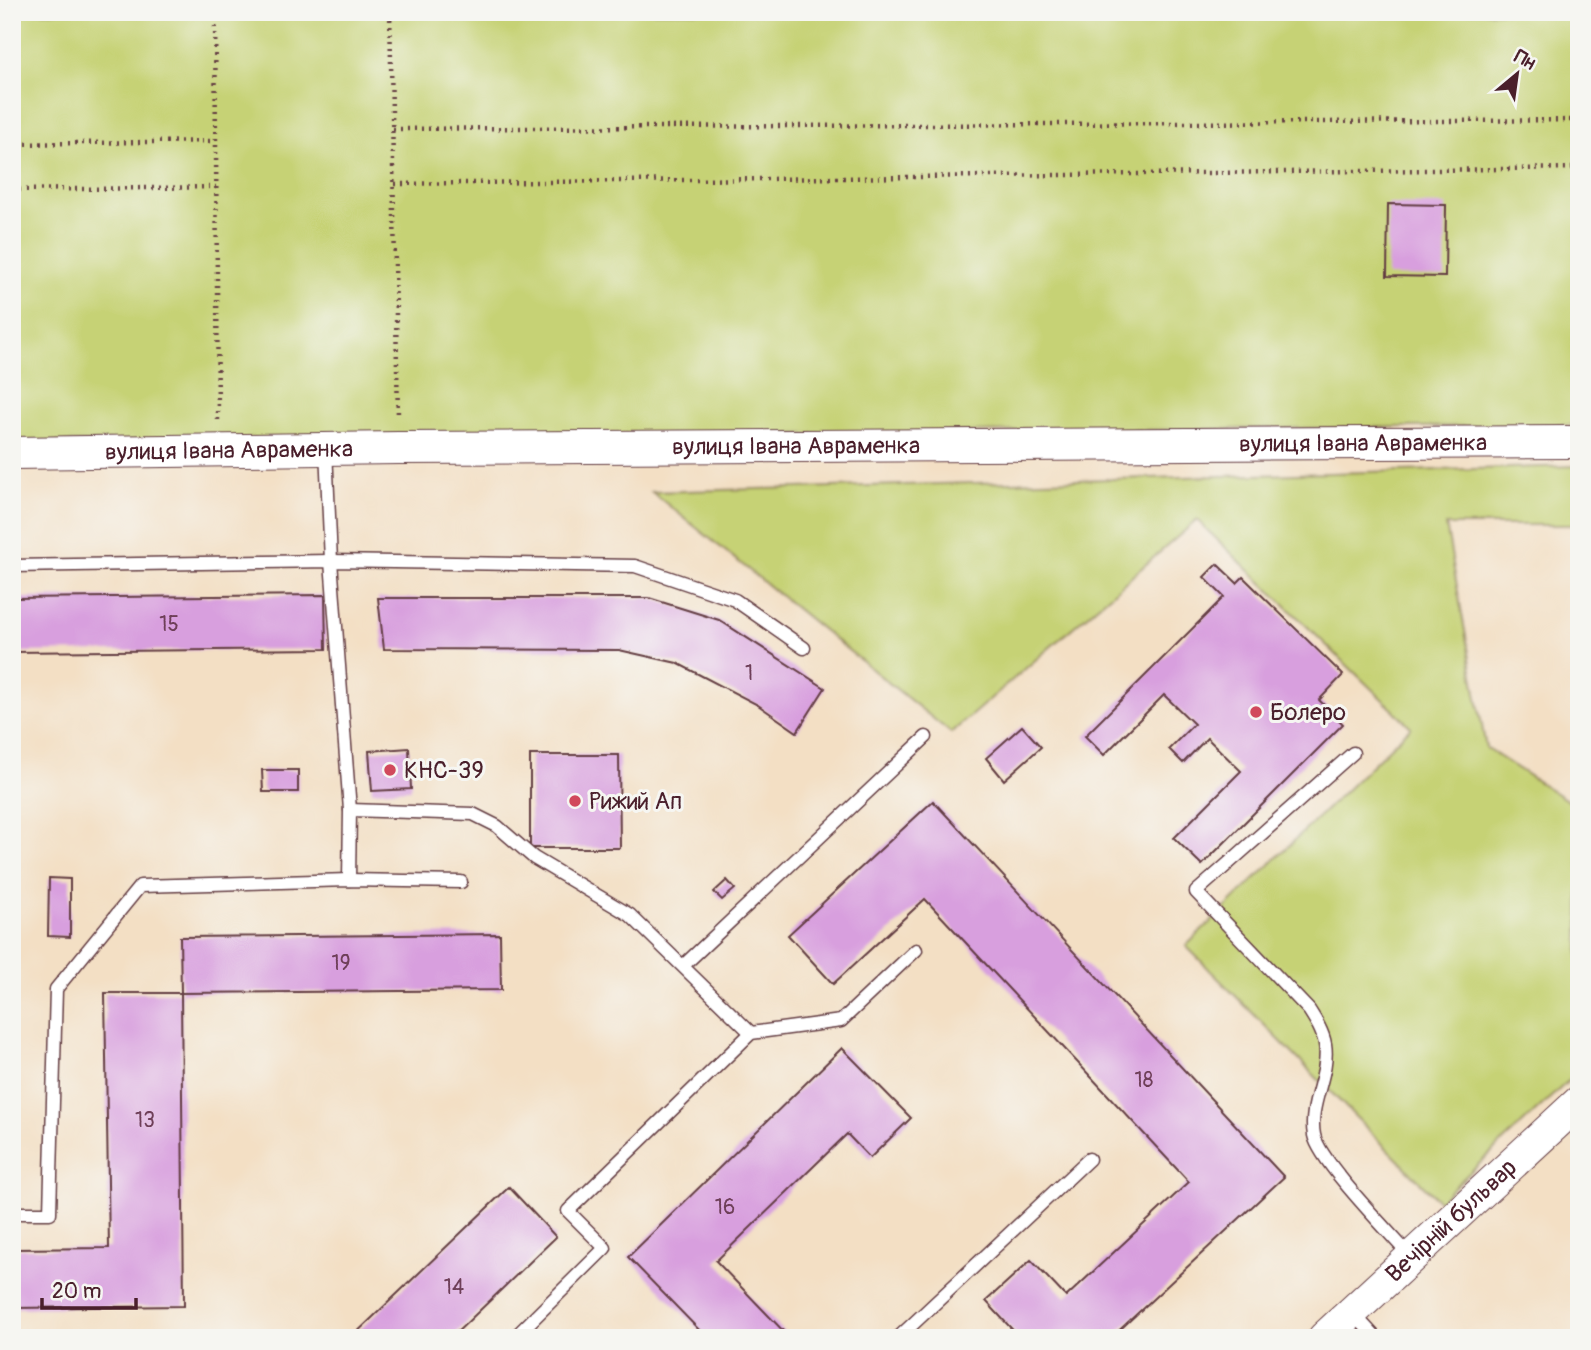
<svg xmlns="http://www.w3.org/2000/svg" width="1591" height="1350" font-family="Pangolin,sans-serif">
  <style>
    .green { fill: #c6d274; stroke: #887850; stroke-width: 2 }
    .building { fill: #d89fde }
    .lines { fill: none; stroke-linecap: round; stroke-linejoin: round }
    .service-casing { stroke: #633c42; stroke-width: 15 }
    .tertiary-casing { stroke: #633c42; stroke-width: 34 }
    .path { stroke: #633c42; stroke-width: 4.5; stroke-dasharray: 2 5; stroke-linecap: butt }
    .service { stroke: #fff; stroke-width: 12 }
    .tertiary { stroke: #fff; stroke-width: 32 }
    .poi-dot { fill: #d1495b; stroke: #f6f6f2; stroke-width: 2.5 }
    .labels { text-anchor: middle; stroke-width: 6; stroke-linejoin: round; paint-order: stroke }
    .number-label { font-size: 21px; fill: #6e3f58 }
    .street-label { font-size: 24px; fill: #4a1f2b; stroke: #f6f6f2 }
    .poi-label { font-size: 24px; fill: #4a1f2b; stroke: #f6f6f2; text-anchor: start }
  </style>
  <rect width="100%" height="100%" fill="#f6f6f2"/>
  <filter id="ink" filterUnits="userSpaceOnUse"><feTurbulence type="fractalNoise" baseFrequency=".0143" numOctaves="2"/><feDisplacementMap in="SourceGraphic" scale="14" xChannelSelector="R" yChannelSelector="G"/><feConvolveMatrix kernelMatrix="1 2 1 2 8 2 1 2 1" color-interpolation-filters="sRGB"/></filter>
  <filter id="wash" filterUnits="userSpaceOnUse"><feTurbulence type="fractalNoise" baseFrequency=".00686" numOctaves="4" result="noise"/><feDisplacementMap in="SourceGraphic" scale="28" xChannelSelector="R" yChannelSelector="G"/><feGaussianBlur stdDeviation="1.57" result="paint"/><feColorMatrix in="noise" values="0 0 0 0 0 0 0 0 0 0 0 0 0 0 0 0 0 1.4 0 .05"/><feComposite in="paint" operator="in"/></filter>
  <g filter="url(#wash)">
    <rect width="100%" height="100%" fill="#f3dfc4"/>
    <g class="green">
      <polygon points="12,12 1579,12 1579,425 12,443"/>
      <polygon points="1579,466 1579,525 1446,525 1486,748 1579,808 1579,1071 1439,1201 1186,946 1411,727 1197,520 951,733 652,492"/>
    </g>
    <g id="blocks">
      <g class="building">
        <polygon points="1388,204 1446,205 1445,277 1387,276"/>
        <polygon points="1217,564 1237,583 1243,577 1343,675 1319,700 1343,724 1202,865 1174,838 1241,771 1207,738 1183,763 1169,749 1194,724 1164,695 1104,755 1085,736 1224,597 1204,577"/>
        <polygon points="325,595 326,649 12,652 12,598"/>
        <polygon points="378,598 649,598 719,620 825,688 797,732 758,705 677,663 619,650 384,649"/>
        <polygon points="1022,726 1041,747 1004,780 986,758"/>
        <polygon points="409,748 411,789 372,791 369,751"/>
        <polygon points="530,755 619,755 620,848 530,848"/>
        <polygon points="262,770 298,770 298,792 263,792"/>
        <polygon points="933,801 1284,1177 1111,1338 1020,1338 986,1301 1031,1260 1066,1297 1189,1182 925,899 833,984 788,935"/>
        <polygon points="49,878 70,879 70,937 48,936"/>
        <polygon points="727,880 735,889 722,900 714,892"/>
        <polygon points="500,934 501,990 181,993 180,937"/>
        <polygon points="105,993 181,993 184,1306 12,1308 12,1249 109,1248"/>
        <polygon points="842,1048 911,1118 870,1158 847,1134 716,1261 790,1338 707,1338 628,1257"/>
        <polygon points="509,1187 556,1237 451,1338 351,1338"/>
      </g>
    </g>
  </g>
  <g filter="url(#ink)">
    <use href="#blocks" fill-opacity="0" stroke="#633c42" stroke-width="2"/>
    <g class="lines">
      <defs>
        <g id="service">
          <polyline points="326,449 331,561 350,810 349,880"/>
          <polyline points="12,566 331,561 635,566 735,600 804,648"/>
          <path d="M1353,753L1196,892L1309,1010C1316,1021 1323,1032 1325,1044C1330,1074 1308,1104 1314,1135C1319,1161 1390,1233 1411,1257"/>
          <polyline points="350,810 473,814 497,826 534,858 630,915 751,1033"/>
          <polyline points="684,965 926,737"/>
          <polyline points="12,1213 50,1213 56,989 140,886 349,880 461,882"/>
          <polyline points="1352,1312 1376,1338"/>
          <polyline points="514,1338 605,1248 568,1211 751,1033 841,1021 916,950"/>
          <polyline points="898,1338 1089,1159"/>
        </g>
        <g id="tertiary">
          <path id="s1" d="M12,453L399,448L1579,442"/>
          <path id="s2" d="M1324,1338L1579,1102"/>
        </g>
      </defs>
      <use href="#service" class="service-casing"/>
      <use href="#tertiary" class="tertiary-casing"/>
      <g class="path">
        <polyline points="215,12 218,421"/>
        <polyline points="390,12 398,417"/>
        <polyline points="393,129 1579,120"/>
        <polyline points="12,144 215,141"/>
        <polyline points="395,184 1579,168"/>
        <polyline points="12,190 216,187"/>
      </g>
      <use href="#service" class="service"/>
      <use href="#tertiary" class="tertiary"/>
    </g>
  </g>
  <g class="poi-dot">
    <circle cx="1256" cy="712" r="7"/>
    <circle cx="390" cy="770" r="7"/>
    <circle cx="575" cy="801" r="7"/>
  </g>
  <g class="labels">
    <g class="number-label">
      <text x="169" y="631">15</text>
      <text x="749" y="680">1</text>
      <text x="341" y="970">19</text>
      <text x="1144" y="1087">18</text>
      <text x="145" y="1127">13</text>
      <text x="725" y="1214">16</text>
      <text x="454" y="1294">14</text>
    </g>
    <g class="street-label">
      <text dy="8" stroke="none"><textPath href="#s1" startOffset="1351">вулиця Івана Авраменка</textPath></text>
      <text dy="8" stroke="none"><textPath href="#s1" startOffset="784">вулиця Івана Авраменка</textPath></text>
      <text dy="8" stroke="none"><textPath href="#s1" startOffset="217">вулиця Івана Авраменка</textPath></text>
      <text dy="8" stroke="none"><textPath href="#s2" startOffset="173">Вечірній бульвар</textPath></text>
    </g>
    <g class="poi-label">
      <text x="1270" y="720">Болеро</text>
      <text x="404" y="778">КНС-39</text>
      <text x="589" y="809">Рижий Ап</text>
    </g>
  </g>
  <rect width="1591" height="1350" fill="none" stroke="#f6f6f2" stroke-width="42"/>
  <g transform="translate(1517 74) rotate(29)" stroke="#f6f6f2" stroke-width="5" paint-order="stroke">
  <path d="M0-5L12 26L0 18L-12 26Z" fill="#4a1f2b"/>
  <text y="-10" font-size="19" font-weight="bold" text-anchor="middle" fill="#4a1f2b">Пн</text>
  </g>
  <path d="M42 1298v10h94v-10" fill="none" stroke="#4a1f2b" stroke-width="3.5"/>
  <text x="52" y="1298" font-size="21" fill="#4a1f2b" stroke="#f6f6f2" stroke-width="5" paint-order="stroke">20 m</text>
</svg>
